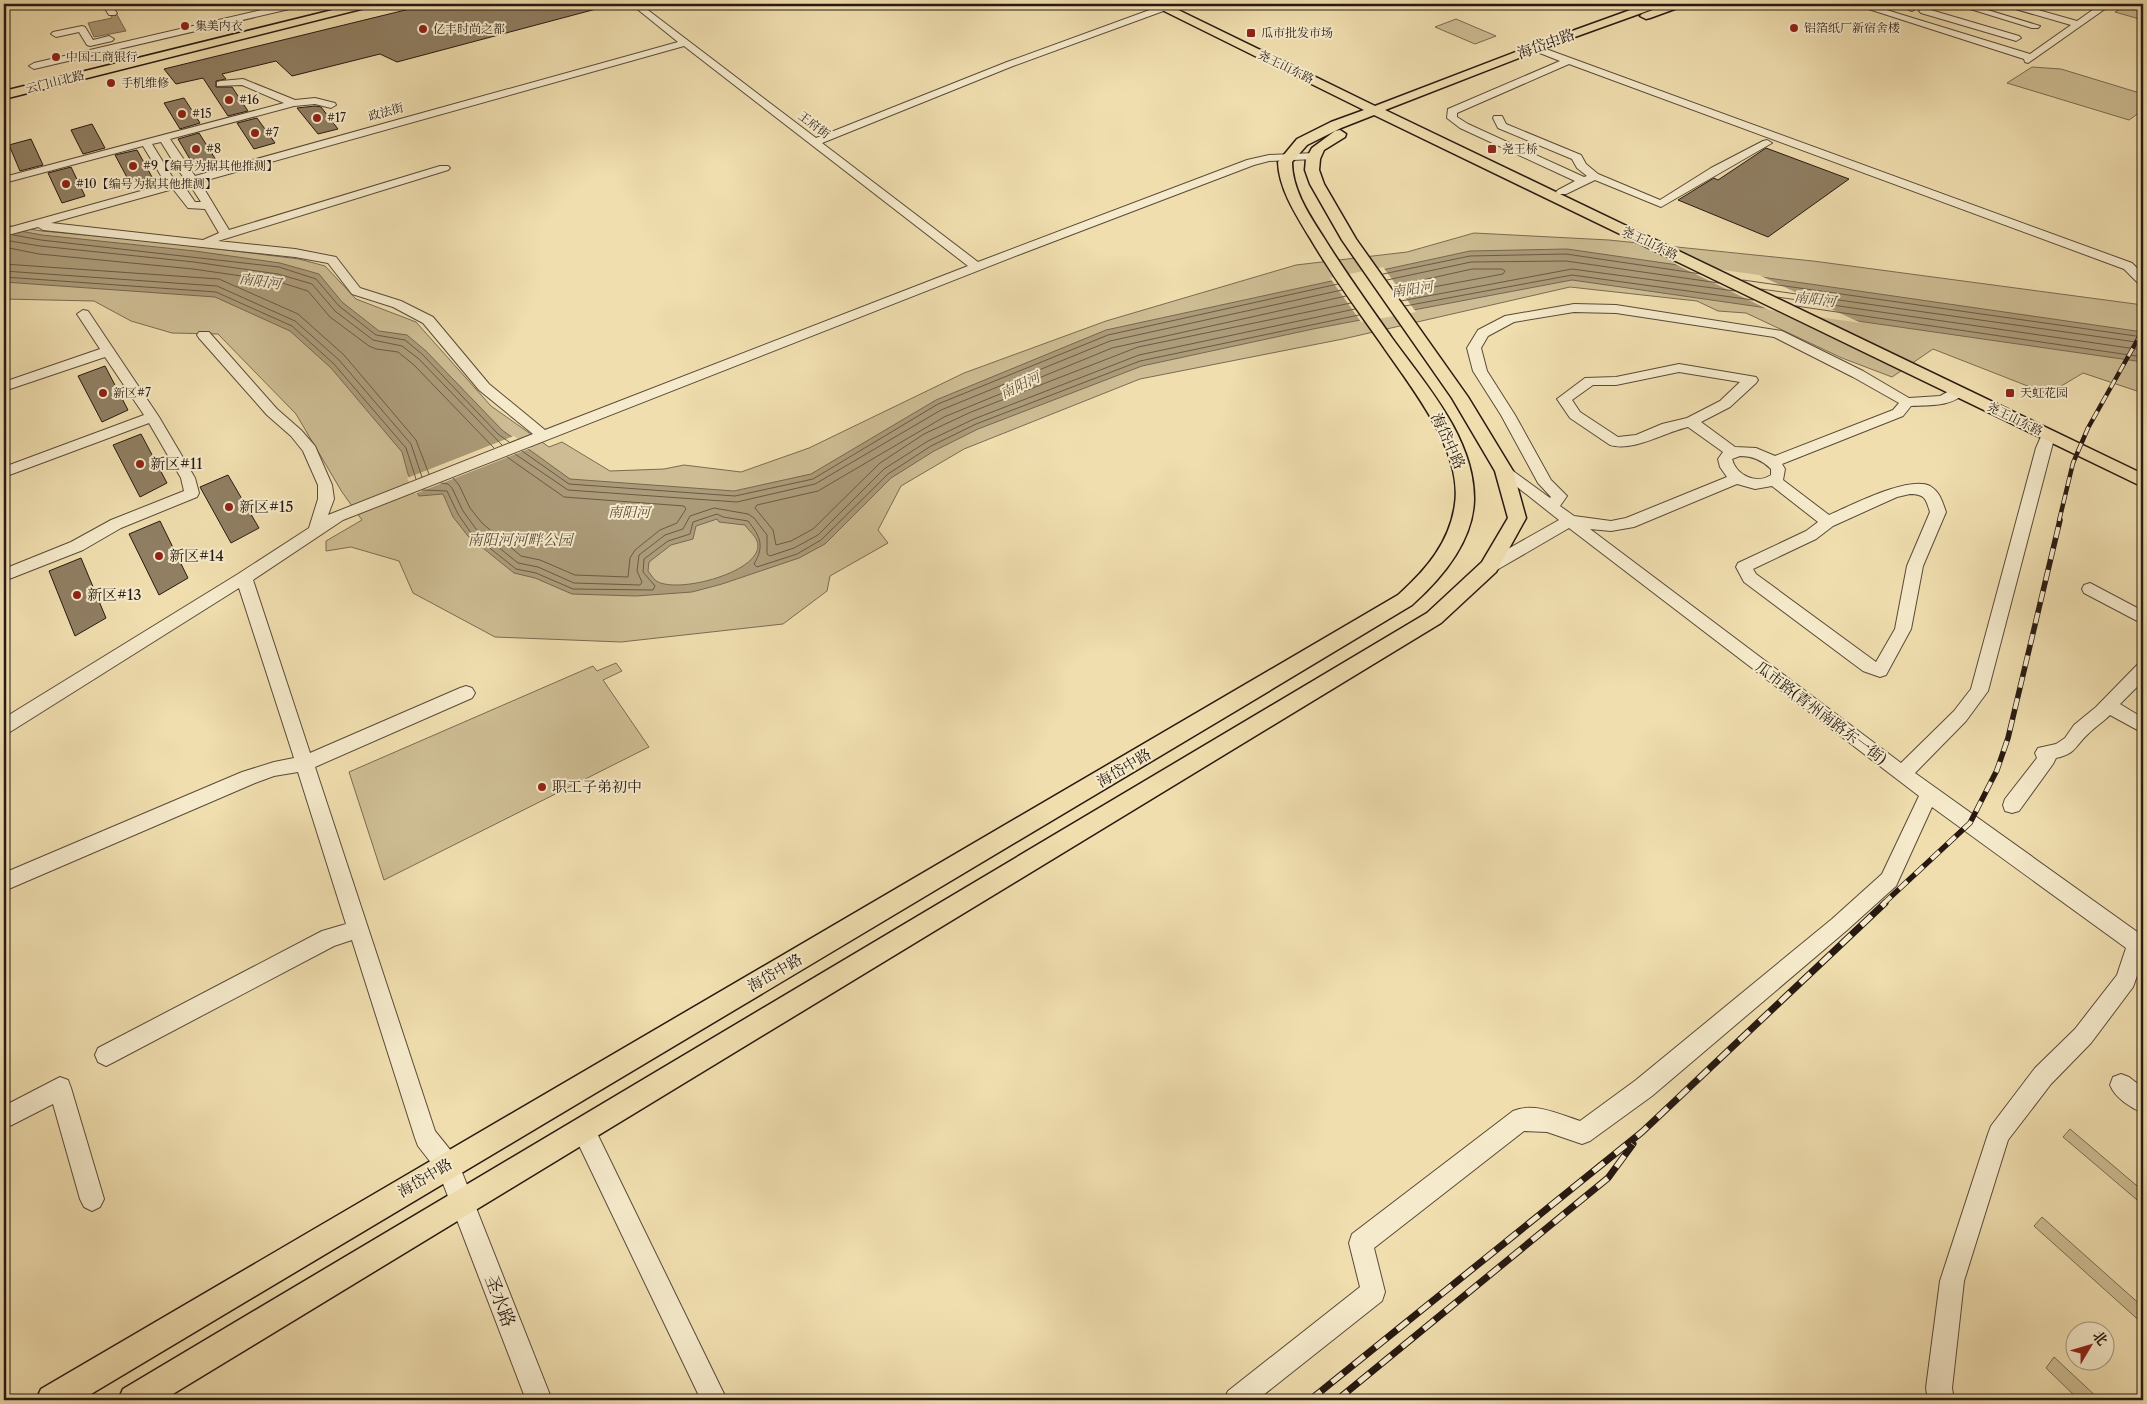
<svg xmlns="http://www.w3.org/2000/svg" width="2147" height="1404" font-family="'Libre Caslon Text','Noto Serif SC',serif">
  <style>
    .green { fill: #cebd94; stroke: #7a6b52 }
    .water { fill: #ac9b79; stroke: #77674f; fill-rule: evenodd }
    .pier { fill: #f0deaf }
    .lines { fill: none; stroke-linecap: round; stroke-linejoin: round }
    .shore { stroke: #6a5a45; stroke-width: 1 }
    .building { fill: #907f63; stroke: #271911 }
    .minor-casing { stroke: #594a38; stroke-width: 2 }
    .major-casing { stroke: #271911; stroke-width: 3 }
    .minor { fill: #f5eacb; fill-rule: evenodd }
    .major { fill: #f0deaf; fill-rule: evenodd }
    .rail-far2-casing { stroke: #271911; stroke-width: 4.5 }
    .rail-far1-casing { stroke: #271911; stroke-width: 5.5 }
    .rail-casing { stroke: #271911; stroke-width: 7 }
    .rail-far2 { stroke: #f5eacb; stroke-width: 3; stroke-dasharray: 9; stroke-linecap: butt }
    .rail-far1 { stroke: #f5eacb; stroke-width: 4; stroke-dasharray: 11; stroke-linecap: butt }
    .rail { stroke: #f5eacb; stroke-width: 5; stroke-dasharray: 14; stroke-linecap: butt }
    .poi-dot { fill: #8f2418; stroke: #f5eacb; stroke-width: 2 }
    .labels { text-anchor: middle; stroke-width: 4; stroke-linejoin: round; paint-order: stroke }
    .far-poi-label { font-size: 12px; fill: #271911; stroke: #f5eacb; text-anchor: start }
    .far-street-label { font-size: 12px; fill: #271911; stroke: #f5eacb }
    .far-water-label { font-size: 14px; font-style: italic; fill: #5c4d3b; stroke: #f5eacb }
    .street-label { font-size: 15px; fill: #271911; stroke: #f5eacb }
    .poi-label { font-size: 15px; fill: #271911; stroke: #f5eacb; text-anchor: start }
    .park-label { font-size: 15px; font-style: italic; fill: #594a38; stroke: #f5eacb }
    .near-street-label { font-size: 18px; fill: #271911; stroke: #f5eacb }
  </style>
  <rect width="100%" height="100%" fill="#f0deaf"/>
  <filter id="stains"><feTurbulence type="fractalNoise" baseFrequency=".004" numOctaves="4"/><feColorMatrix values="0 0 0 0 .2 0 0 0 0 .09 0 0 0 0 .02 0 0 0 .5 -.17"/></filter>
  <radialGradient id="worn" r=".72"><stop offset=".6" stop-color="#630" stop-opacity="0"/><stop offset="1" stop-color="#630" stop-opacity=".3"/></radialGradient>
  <g class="green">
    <polygon points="2130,4 2143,6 2143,20 2115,12"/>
    <polygon points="1456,19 1496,36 1475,44 1435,27"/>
    <polygon points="2032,67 2061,69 2143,94 2143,110 2129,120 2007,83"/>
    <polygon points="4,225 42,231 161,242 299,259 325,266 356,299 416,322 491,406 549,447 562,442 610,471 664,469 684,465 741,472 809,448 964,373 1106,321 1296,265 1407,252 1474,233 1609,240 1813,261 2143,305 2143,393 2083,373 2048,394 1933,349 1892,377 1842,358 1746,313 1718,311 1697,301 1570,287 1343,339 1140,379 964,449 901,486 878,530 888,543 830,576 827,591 783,624 621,642 495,637 413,593 399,561 351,547 326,551 326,541 362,520 342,492 296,414 218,334 172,333 131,321 94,301 4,299"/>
    <polygon points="616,663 622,671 603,680 649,747 384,880 349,772 593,666 597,671"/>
    <polygon points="2070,1129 2143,1191 2143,1205 2063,1137"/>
    <polygon points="2042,1217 2143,1307 2143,1324 2034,1226"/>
    <polygon points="2054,1357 2100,1400 2079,1400 2046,1368"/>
  </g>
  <g class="water">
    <polygon points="105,4 111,4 126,31 94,37 88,23 112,18"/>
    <path d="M4,228L42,235L195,251L280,263L319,274L342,302L379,331L407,335L426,351L502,430L570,479L734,491L811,474L936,400L1106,330L1470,251L1567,249L2143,332V362L1572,280L1313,329L1142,366L978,429L934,451L891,478L825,544L799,558L722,584L692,592L636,596L572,594L535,578L514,573L468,536L453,517L443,494L419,496L408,474L402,452L331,368L290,331L215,297L4,282ZM717,519L719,522L745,525C748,530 755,535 757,541C768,571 674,596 655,580C652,577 650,573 648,571L649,562L671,545L693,539L696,526Z"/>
  </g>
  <g class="pier">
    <polygon points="1673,263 1759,275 1861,323 1769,310"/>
    <polygon points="1383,267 1416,312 1361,322 1330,278"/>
    <polygon points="514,436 531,448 415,494 407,478"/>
  </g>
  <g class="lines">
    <g class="shore">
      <polyline points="13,235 41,240 279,267 316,279 339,306 376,335 405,340 423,355 498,434 509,442"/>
      <polyline points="4,240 40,246 194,262 278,274 312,284 335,311 373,340 402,346 419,359 502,445"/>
      <polyline points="4,247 39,254 193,269 276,281 308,291 330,317 369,346 376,349 398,352 414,365 494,448"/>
      <polyline points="4,264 219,279 298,314 344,355 416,440 429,474"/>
      <polyline points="4,271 217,286 295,321 339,360 411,444 422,477"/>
      <polyline points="1383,274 1470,256 1566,254 1701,274"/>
      <polyline points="4,277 216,292 292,326 334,364 406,448 416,479"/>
      <polyline points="1387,280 1471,262 1566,261 1719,283"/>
      <polyline points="1743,280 2143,337"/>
      <polyline points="1391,287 1472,269 1502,269 1505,271 1503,274 1396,294"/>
      <polyline points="1761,289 2143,343"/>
      <polyline points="1346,296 1112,348 944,417 818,491 757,505 755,508 773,530 776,545 791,541 813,529 880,463 924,434 971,412 1138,347 1351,303"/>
      <polyline points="1777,297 2143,350"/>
      <polyline points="1401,301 1572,269 1735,291"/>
      <polyline points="1405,306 1572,275 1753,300"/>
      <polyline points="1796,306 2143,357"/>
      <polyline points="522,451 569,484 735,496 813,479 938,404 1108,335 1338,284"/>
      <polyline points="515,454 568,490 737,502 815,484 941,410 1110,341 1342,290"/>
      <polyline points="453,478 459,485 470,508 482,523 521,556 540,560 575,575 628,577 630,558 635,550 660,530 677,523 686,509 684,506 564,497 507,457"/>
      <polyline points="441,483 448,484 452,488 463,511 476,529 518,563 538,567 574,583 640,585 642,582 637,571 639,555 665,535 683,529 690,516 714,508 748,514 754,518 767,535 767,554 770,556 794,548 818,535 884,469 928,441 974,419 1139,355 1355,309"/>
      <path d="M422,490L447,491L458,514L471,533L516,569L536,573L573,589L653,590L655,586L643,572L644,559L668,541L690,534L693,522L717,514L723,517L748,521C760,536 765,546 754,564L757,567L797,554L821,540L888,474L931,446L976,424L1140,361L1359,315"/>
    </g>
  </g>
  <g class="building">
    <polygon points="430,4 599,4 600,8 397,62 380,54 292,76 276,61 222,74 226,79 216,81 216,87 232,87 248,111 228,116 203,78 176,84 164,69"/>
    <polygon points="184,98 200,123 180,129 164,103"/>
    <polygon points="315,106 321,107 338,129 318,134 297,108"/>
    <polygon points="257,118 275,143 254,149 237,123"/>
    <polygon points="92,124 105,148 83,154 71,130"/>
    <polygon points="199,133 216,160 194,166 178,139"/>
    <polygon points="31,139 43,165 20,171 9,145"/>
    <polygon points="1766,148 1849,179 1768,237 1678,200 1714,178 1718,180"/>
    <polygon points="137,150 152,177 130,183 115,155"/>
    <polygon points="71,167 85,196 62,203 48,173"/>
    <polygon points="105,366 128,410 102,422 78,376"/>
    <polygon points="141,434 167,483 140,497 113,445"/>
    <polygon points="228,475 259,528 231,543 200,487"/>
    <polygon points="160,521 188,578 159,595 129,534"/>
    <polygon points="81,558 106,618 75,636 49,571"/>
  </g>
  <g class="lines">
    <defs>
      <g id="minor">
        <polygon points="102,4 110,4 117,13 115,15 109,15"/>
        <polygon points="287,4 303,4 298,7 34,69 29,66 34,63"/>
        <path d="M631,4H640L816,138L1007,62L1166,4H1178L1177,6L1013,66L822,143L978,262L1247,160L1269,155L1315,153L1320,156L1315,159L1269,161L1254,165L1018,255L343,520L253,580L310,753L460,688L466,686L472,688L475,693L472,698L315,767L435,1131L456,1157L552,1400H526L439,1173L418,1146L415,1138L352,940L334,946L114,1062L106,1066L98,1062L95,1055L98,1048L322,931L346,924L298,772L274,776L255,783L4,891V873L242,772L274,762L294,758L239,588L10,732L4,734V718L238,574L309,528L318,499V485L303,451L291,436L267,415L199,338L197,335L199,332H209L277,409L301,430L315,446L332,485L334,499L328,515L533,434L479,390L423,323L393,307L352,294L328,263L295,257L43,230L38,227L4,236V229L166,184L143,146L4,183V177L284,103L242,85L217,86V82L221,81L243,79L295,100L315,98L335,103L336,105L331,108L315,104L294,106L170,139L195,176L678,42ZM684,46L968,266L545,430L489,384L433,317L401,301L360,288L336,257L295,249L218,241L448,170L450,168L448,166H440L229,230L200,182ZM161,142L181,174L185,179L176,181L173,178L152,144ZM190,185L201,202H195L184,186ZM173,189L188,208L205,209L219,233L203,240L51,223Z"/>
        <polygon points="1853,4 1867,4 2030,54 2071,25 2005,6 2004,4 2017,4 2077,21 2101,4 2112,4 2028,63 2025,62 2024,59"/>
        <polygon points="1895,4 1908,4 1917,8 1912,11"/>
        <polygon points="1954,4 1968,4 2040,26 2038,28 2032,28"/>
        <polygon points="1924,8 2019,36 2021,38 2016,41 2013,40 1921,13 1919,11"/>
        <polygon points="82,26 85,27 93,40 109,36 114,39 112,41 90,46 87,45 79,32 56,37 51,34 53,32"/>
        <polygon points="1535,45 2132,263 2143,274 2143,285 2139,284 2124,269 1569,64 1457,113 1457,117 1468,124 1584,177 1587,176 1577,168 1572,159 1498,128 1493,118 1494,116 1502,116 1506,124 1581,155 1586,164 1598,174 1660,200 1711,168 1763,141 1767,140 1772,143 1661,207 1595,180 1566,194 1558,194 1556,192 1558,190 1575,181 1460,128 1447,118 1448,109 1560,61 1532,50 1530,48"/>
        <path d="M1574,304L1616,305L1782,331L1863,371L1909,398L1940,396L1953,389H1963L1965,392C1953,407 1929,405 1911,406L1903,416L1782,464L1785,469L1783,480L1829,515C1850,506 1909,475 1930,486C1940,492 1942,501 1946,512L1923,566L1911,629L1886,675L1880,677L1863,671L1744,582L1736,567L1738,563L1806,531L1818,522L1772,486L1755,489L1737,484L1634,527L1611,531L1590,529L1901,763L1954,711L1971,689L2036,448L2043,432H2053L2055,435L1988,691L1966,721L1915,773L2143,936V959L2133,987L2091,1043L2051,1084L2008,1140L1964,1281L1952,1388L1954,1400H1928L1926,1388L1940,1281L1988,1134L1991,1126L2035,1068L2075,1029L2117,975L2126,948L1932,807L1896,886L1846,931L1652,1096L1590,1141L1582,1144L1547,1132L1524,1131L1374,1248L1385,1292L1382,1301L1257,1400H1224L1228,1391L1360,1287L1349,1243L1352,1234L1513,1111C1534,1102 1559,1114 1580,1121L1636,1080L1832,919L1882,874L1919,796L1569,528L1495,571L1489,573L1483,571L1481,567L1483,563L1559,520L1497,471L1499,468H1509L1550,498L1551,497L1538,483L1501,415L1473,371L1467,348L1478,330L1505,316ZM1574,312L1616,313L1774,337L1853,377L1899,403L1893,410L1775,456L1756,448L1735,447L1701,422L1730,407L1756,383L1758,380L1756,377L1679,364L1616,377L1585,378L1557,399L1570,418L1610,445C1634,452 1665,432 1688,427L1723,452L1718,459L1720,467L1727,477L1626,518L1611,521L1574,516L1560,506L1567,496L1551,480L1515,415L1487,371L1481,348L1488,336L1514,322ZM1679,372L1740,382L1720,401L1687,418L1662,424L1636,435L1618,437L1580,412L1572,400L1593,385H1616ZM1740,456C1753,456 1762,460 1771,469V475C1756,485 1736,475 1732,459ZM1910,494C1925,494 1926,499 1930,512L1907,566L1895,629L1876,662L1756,574L1753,569L1816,539L1833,526L1897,497Z"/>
        <polygon points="83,310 88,311 159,417 195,478 199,493 197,497 121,528 83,550 4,581 4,569 71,542 111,520 184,491 181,478 149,423 4,477 4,467 144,415 105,357 4,391 4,382 100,349 77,314"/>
        <polygon points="2090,583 2143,611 2143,624 2084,593 2082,589 2084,585"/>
        <path d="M2143,664V681L2120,704L2143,718V733L2110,715C2103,722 2095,727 2088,734C2075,746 2076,754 2056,758L2053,764L2019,811L2012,813L2005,811L2003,805L2005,799L2037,758L2035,753L2038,748L2056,744L2065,738L2074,725L2096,707L2137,665Z"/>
        <path d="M2121,1074L2129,1077L2143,1088V1113C2131,1108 2115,1098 2110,1085L2113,1077Z"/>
        <polygon points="60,1077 68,1080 71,1088 104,1199 100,1207 92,1211 84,1207 80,1199 53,1104 4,1129 4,1106"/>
        <polygon points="583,1118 591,1121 727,1400 701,1400 575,1137 572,1129 575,1121"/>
      </g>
      <g id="major">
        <polygon points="357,4 374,4 373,6 4,99 4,91"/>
        <path d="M1153,4H1166L1375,106L1539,43L1647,4H1662L1661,6L1547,47L1385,110L2143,474V487L1374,115L1341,128L1307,145L1292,162C1292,190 1310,216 1324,238C1345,272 1369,305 1392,338C1426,385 1475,439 1474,500C1473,542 1441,579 1412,605L1244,706L81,1400H36L41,1389L1398,595C1426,570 1450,542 1455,504C1463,449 1409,385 1380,342C1356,308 1331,274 1310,238C1296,215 1279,189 1278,162L1297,139L1331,122L1364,110L1154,6Z"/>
        <polygon points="1669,4 1684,4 1683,6 1650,18 1646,19 1640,16 1642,14"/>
        <polygon points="1340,130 1346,134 1345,137 1324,150 1320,159 1319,170 1324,184 1356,239 1468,397 1513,471 1526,518 1496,572 1441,623 163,1400 118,1400 123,1389 1427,613 1482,562 1508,518 1495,471 1452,398 1342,240 1310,184 1305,170 1306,159 1312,148 1335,131"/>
      </g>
    </defs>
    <use href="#minor" class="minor-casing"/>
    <use href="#major" class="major-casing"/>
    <use href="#minor" class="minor"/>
    <use href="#major" class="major"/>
    <defs>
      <polyline id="rail-far2" points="2059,521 2073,463 2088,428 2143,330"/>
      <polyline id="rail-far1" points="1883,904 1970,823 1997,770 2008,738 2060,520"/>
      <g id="rail">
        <polyline points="1310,1400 1642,1132 1885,903"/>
        <polyline points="1337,1400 1608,1178 1633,1144"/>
      </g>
    </defs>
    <use href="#rail-far2" class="rail-far2-casing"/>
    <use href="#rail-far1" class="rail-far1-casing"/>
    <use href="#rail" class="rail-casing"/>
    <use href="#rail-far2" class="rail-far2"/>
    <use href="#rail-far1" class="rail-far1"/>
    <use href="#rail" class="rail"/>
  </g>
  <g class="poi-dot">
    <circle cx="185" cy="26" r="5"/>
    <circle cx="1794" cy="28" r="5"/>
    <circle cx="423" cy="29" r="5"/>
    <rect x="1246" y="28" width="10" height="10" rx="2.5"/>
    <circle cx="56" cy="57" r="5"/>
    <circle cx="111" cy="83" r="5"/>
    <circle cx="229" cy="100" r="5"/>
    <circle cx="182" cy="114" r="5"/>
    <circle cx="317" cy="118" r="5"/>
    <circle cx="255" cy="133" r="5"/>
    <circle cx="196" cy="149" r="5"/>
    <rect x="1487" y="144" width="10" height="10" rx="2.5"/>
    <circle cx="133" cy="166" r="5"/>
    <circle cx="66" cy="184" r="5"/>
    <circle cx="103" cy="393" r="5"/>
    <rect x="2005" y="388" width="10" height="10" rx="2.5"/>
    <circle cx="140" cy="464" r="5"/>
    <circle cx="229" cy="507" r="5"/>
    <circle cx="159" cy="556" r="5"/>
    <circle cx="77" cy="595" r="5"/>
    <circle cx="542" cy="787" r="5"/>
  </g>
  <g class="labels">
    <g class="far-poi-label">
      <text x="195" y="30">集美内衣</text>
      <text x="1804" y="32">铝箔纸厂新宿舍楼</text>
      <text x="433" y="33">亿丰时尚之都</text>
      <text x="1261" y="37">瓜市批发市场</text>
      <text x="66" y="61">中国工商银行</text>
      <text x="121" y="87">手机维修</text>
      <text x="239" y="104">#16</text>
      <text x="192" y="118">#15</text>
      <text x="327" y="122">#17</text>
      <text x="265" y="137">#7</text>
      <text x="206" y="153">#8</text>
      <text x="1502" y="153">尧王桥</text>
      <text x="143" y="170">#9【编号为据其他推测】</text>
      <text x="76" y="188">#10【编号为据其他推测】</text>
      <text x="113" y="397">新区#7</text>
      <text x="2020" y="397">天虹花园</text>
    </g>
    <g class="far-street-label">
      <text transform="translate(1286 67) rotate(26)" y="4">尧王山东路</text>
      <text transform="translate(55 82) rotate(-14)" y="4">云门山北路</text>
      <text transform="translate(386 112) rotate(-16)" y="4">政法街</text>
      <text transform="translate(814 125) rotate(37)" y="4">王府街</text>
      <text transform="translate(1650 243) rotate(26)" y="4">尧王山东路</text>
      <text transform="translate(2015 419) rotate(26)" y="4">尧王山东路</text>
    </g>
    <g class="far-water-label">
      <text transform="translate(260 281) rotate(8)" y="5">南阳河</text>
      <text transform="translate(1412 289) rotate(-8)" y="5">南阳河</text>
      <text transform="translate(1815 299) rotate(7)" y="5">南阳河</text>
      <text transform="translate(1020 385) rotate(-26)" y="5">南阳河</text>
      <text transform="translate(629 512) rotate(1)" y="5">南阳河</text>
    </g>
    <g class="street-label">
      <text transform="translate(1546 44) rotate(-20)" y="5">海岱中路</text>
      <text transform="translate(1448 441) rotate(65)" y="5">海岱中路</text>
      <text transform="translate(1821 713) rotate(37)" y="5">瓜市路(青州南路东一街)</text>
      <text transform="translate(1124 768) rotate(-31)" y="5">海岱中路</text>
      <text transform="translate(775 973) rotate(-30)" y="5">海岱中路</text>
      <text transform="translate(425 1178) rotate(-31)" y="5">海岱中路</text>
    </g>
    <g class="poi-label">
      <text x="150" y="469">新区#11</text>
      <text x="239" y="512">新区#15</text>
      <text x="169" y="561">新区#14</text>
      <text x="87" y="600">新区#13</text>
      <text x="552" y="792">职工子弟初中</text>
    </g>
    <g class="park-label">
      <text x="520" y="545">南阳河河畔公园</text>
    </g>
    <g class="near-street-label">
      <text transform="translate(500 1301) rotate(69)" y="6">圣水路</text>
    </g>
  </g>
  <rect width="2147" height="1404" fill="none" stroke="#f0deaf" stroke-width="20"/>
  <rect x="5" y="5" width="2137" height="1394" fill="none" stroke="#271911" stroke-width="2.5"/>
  <rect x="10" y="10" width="2127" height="1384" fill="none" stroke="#271911"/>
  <g transform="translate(2090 1346) rotate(52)"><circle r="24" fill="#f5eacb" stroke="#a39681"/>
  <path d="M0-4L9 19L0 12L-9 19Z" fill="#8f2418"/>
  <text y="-8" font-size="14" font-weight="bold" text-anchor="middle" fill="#271911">北</text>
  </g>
  <rect width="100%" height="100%" filter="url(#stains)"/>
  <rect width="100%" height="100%" fill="url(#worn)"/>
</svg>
